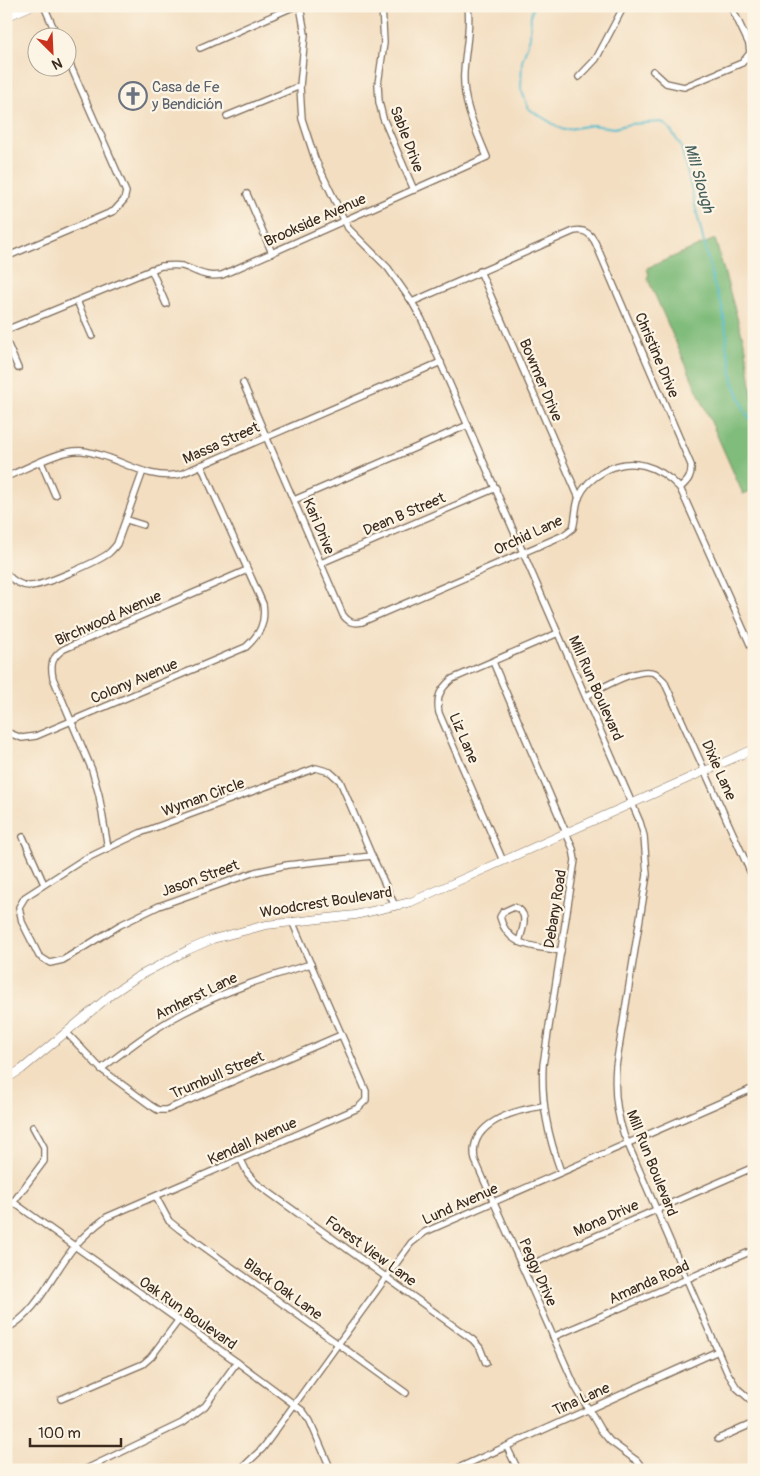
<svg xmlns="http://www.w3.org/2000/svg" width="760" height="1476" font-family="Pangolin,sans-serif">
  <style>
    .forest { fill: #80bc7b; stroke: #5e734c }
    .lines { fill: none; stroke-linecap: round; stroke-linejoin: round }
    .stream { stroke: #51bccd; stroke-width: 2 }
    .street-casing { stroke: #7b6957; stroke-width: 8 }
    .secondary-casing { stroke: #7b6957; stroke-width: 9 }
    .street { stroke: #fff; stroke-width: 5.5 }
    .secondary { stroke: #fff; stroke-width: 8 }
    .labels { text-anchor: middle; stroke-width: 4.5; stroke-linejoin: round; paint-order: stroke }
    .worship-label { font-size: 15px; fill: #5b616d; stroke: #fcf5e5; text-anchor: start }
    .street-label { font-size: 15px; fill: #3b2a1e; stroke: #fcf5e5 }
    .water-label { font-size: 16px; font-style: italic; fill: #435d5b; stroke: #fcf5e5 }
  </style>
  <rect width="100%" height="100%" fill="#fcf5e5"/>
  <filter id="ink" filterUnits="userSpaceOnUse"><feTurbulence type="fractalNoise" baseFrequency=".02" numOctaves="2"/><feDisplacementMap in="SourceGraphic" scale="10" xChannelSelector="R" yChannelSelector="G"/><feConvolveMatrix kernelMatrix="1 2 1 2 8 2 1 2 1" color-interpolation-filters="sRGB"/></filter>
  <filter id="wash" filterUnits="userSpaceOnUse"><feTurbulence type="fractalNoise" baseFrequency=".0096" numOctaves="4" result="noise"/><feDisplacementMap in="SourceGraphic" scale="20" xChannelSelector="R" yChannelSelector="G"/><feGaussianBlur stdDeviation="1.12" result="paint"/><feColorMatrix in="noise" values="0 0 0 0 0 0 0 0 0 0 0 0 0 0 0 0 0 1.4 0 .05"/><feComposite in="paint" operator="in"/></filter>
  <g filter="url(#wash)">
    <rect width="100%" height="100%" fill="#f3dec1"/>
    <polygon class="forest" points="715,239 746,349 754,407 754,490 743,494 647,277 649,275 647,268"/>
    <g class="lines">
      <polyline class="stream" points="533,6 531,14 530,37 522,61 521,89 529,109 563,130 592,125 614,128 630,124 662,122 669,128 681,146 714,285 722,305 727,337 726,346 729,355 733,381 742,403 744,410 754,425"/>
    </g>
  </g>
  <g filter="url(#ink)">
    <g class="lines">
      <defs>
        <g id="street">
          <polyline points="7,6 11,15"/>
          <polyline points="44,6 58,38"/>
          <path d="M300,6L305,34L300,86L301,104L302,119L315,159L348,228L388,268L412,302L422,320L640,822L644,836L647,875L616,1066C614,1090 616,1112 624,1135L727,1372L737,1388L754,1403"/>
          <polyline points="382,6 384,43 378,84 379,102 383,118 414,190"/>
          <polyline points="200,48 295,6"/>
          <polyline points="653,71 666,83 684,87 742,63 750,53 749,44 731,6"/>
          <polyline points="579,77 596,59 624,6"/>
          <polyline points="227,116 300,86"/>
          <polyline points="247,194 272,253"/>
          <polyline points="6,257 114,211 124,200 126,192 68,60"/>
          <polyline points="151,269 166,304"/>
          <polyline points="480,271 579,498"/>
          <polyline points="77,301 92,336"/>
          <path d="M412,302L574,231C584,229 590,233 595,242L691,465C692,476 688,481 680,488"/>
          <path d="M6,330L161,266C167,266 175,265 182,266C198,271 204,278 222,275L487,157C476,130 462,103 464,72C465,50 471,29 468,6"/>
          <polyline points="6,340 18,368"/>
          <path d="M243,383L343,615C348,622 353,624 362,622L564,535L573,528C576,518 575,507 579,497C584,486 592,478 603,472C631,455 659,466 680,488L754,653"/>
          <polyline points="41,462 55,495"/>
          <path d="M6,477C28,468 60,449 83,451C117,455 146,482 181,474L441,362"/>
          <polyline points="294,500 468,425"/>
          <polyline points="127,520 143,525"/>
          <polyline points="321,563 496,488"/>
          <path d="M6,573C12,580 20,586 30,586C43,586 99,561 109,553C112,550 115,547 117,544L143,471"/>
          <path d="M493,662L573,849L575,860L543,1065C541,1103 548,1136 561,1172"/>
          <path d="M586,696C602,688 638,666 655,673C658,675 662,679 664,681L754,880"/>
          <path d="M6,732L22,738L36,736L246,647C260,634 266,623 263,604L201,465"/>
          <polyline points="23,837 44,884"/>
          <path d="M108,848L99,795L92,770L53,678C50,664 52,657 64,649L247,570"/>
          <polyline points="372,856 287,865 255,872 159,906 120,925 63,960 50,963 39,956 22,922 19,907 25,897 81,861 108,848 140,833 316,768 330,772 340,781 372,856 395,906"/>
          <path d="M503,861L439,713C436,697 440,689 452,679L558,633"/>
          <path d="M519,942C522,930 531,912 514,907L503,912L500,917C508,948 535,946 561,951"/>
          <polyline points="66,1032 101,1069 150,1105 158,1110 166,1110 341,1035"/>
          <path d="M101,1069C127,1049 154,1028 183,1013C224,991 267,977 311,964"/>
          <path d="M543,1106C515,1110 467,1123 475,1160L575,1386L600,1429L610,1441L637,1461L644,1470"/>
          <polyline points="241,1160 248,1174 256,1183 473,1340 480,1348 486,1363"/>
          <polyline points="6,1197 237,1362 303,1411 310,1421 331,1470"/>
          <polyline points="156,1197 169,1221 179,1229 406,1393"/>
          <polyline points="6,1212 44,1161 44,1147 33,1127"/>
          <polyline points="523,1268 754,1167"/>
          <path d="M6,1329C39,1312 52,1273 75,1246C84,1235 95,1226 107,1217L358,1108L366,1100V1091L292,921"/>
          <polyline points="553,1337 754,1250"/>
          <polyline points="61,1399 143,1364 151,1357 178,1321"/>
          <polyline points="718,1439 754,1423"/>
          <polyline points="507,1447 518,1470"/>
          <polyline points="84,1470 182,1423 205,1406 237,1362"/>
          <polyline points="240,1470 263,1448 411,1243 425,1232 754,1088"/>
          <polyline points="454,1470 718,1351"/>
        </g>
        <g id="secondary">
          <polyline points="6,17 31,6"/>
          <polyline points="6,1079 22,1069 112,994 137,977 188,950 213,939 266,925 355,915 411,902 754,749"/>
        </g>
      </defs>
      <use href="#street" class="street-casing"/>
      <use href="#secondary" class="secondary-casing"/>
      <use href="#street" class="street"/>
      <use href="#secondary" class="secondary"/>
    </g>
  </g>
  <defs>
    <symbol id="church-ring" viewBox="-11 -11 22 22"><circle r="9.5" fill="#fcf5e5" stroke="#6b7280" stroke-width="1.5"/><path d="M-1.2-6h2.4v3.5h3.3v2.4h-3.3V6h-2.4V-.1h-3.3v-2.4h3.3Z" fill="#6b7280"/></symbol>
  </defs>
  <g fill-rule="evenodd">
    <use href="#church-ring" x="117" y="80" width="32" height="32"/>
  </g>
  <g class="labels">
    <g class="worship-label">
      <text x="152" y="92">Casa de Fe<tspan x="152" dy="17">y Bendición</tspan></text>
    </g>
    <g class="street-label">
      <text transform="translate(407 139) rotate(69)" y="5">Sable Drive</text>
      <text transform="translate(315 220) rotate(-24)" y="5">Brookside Avenue</text>
      <text transform="translate(657 355) rotate(67)" y="5">Christine Drive</text>
      <text transform="translate(541 380) rotate(67)" y="5">Bowmer Drive</text>
      <text transform="translate(221 443) rotate(-24)" y="5">Massa Street</text>
      <text transform="translate(404 514) rotate(-23)" y="5">Dean B Street</text>
      <text transform="translate(319 526) rotate(67)" y="5">Kari Drive</text>
      <text transform="translate(528 535) rotate(-25)" y="5">Orchid Lane</text>
      <text transform="translate(108 618) rotate(-24)" y="5">Birchwood Avenue</text>
      <text transform="translate(134 681) rotate(-23)" y="5">Colony Avenue</text>
      <text transform="translate(596 688) rotate(66)" y="5">Mill Run Boulevard</text>
      <text transform="translate(464 738) rotate(67)" y="5">Liz Lane</text>
      <text transform="translate(719 770) rotate(66)" y="5">Dixie Lane</text>
      <text transform="translate(203 797) rotate(-20)" y="5">Wyman Circle</text>
      <text transform="translate(200 878) rotate(-20)" y="5">Jason Street</text>
      <text transform="translate(326 902) rotate(-9)" y="5">Woodcrest Boulevard</text>
      <text transform="translate(555 909) rotate(-81)" y="5">Debany Road</text>
      <text transform="translate(196 996) rotate(-26)" y="5">Amherst Lane</text>
      <text transform="translate(217 1075) rotate(-23)" y="5">Trumbull Street</text>
      <text transform="translate(252 1141) rotate(-24)" y="5">Kendall Avenue</text>
      <text transform="translate(652 1163) rotate(68)" y="5">Mill Run Boulevard</text>
      <text transform="translate(460 1204) rotate(-24)" y="5">Lund Avenue</text>
      <text transform="translate(606 1218) rotate(-24)" y="5">Mona Drive</text>
      <text transform="translate(371 1251) rotate(36)" y="5">Forest View Lane</text>
      <text transform="translate(538 1272) rotate(66)" y="5">Peggy Drive</text>
      <text transform="translate(649 1282) rotate(-24)" y="5">Amanda Road</text>
      <text transform="translate(283 1289) rotate(36)" y="5">Black Oak Lane</text>
      <text transform="translate(188 1313) rotate(35)" y="5">Oak Run Boulevard</text>
      <text transform="translate(581 1399) rotate(-24)" y="5">Tina Lane</text>
    </g>
    <g class="water-label">
      <text transform="translate(700 178) rotate(74)" y="6">Mill Slough</text>
    </g>
  </g>
  <rect width="760" height="1476" fill="none" stroke="#fcf5e5" stroke-width="25"/>
  <g transform="translate(52 52) rotate(156)"><circle r="24" fill="#fcf5e5" stroke="#afa495"/>
  <path d="M0-4L9 19L0 12L-9 19Z" fill="#c8321e"/>
  <text y="-8" font-size="14" font-weight="bold" text-anchor="middle" fill="#3b2a1e">N</text>
  </g>
  <path d="M30 1438v8h91v-8" fill="none" stroke="#3b2a1e" stroke-width="2.5"/>
  <text x="38" y="1438" font-size="15" fill="#3b2a1e" stroke="#fcf5e5" stroke-width="4" paint-order="stroke">100 m</text>
</svg>
